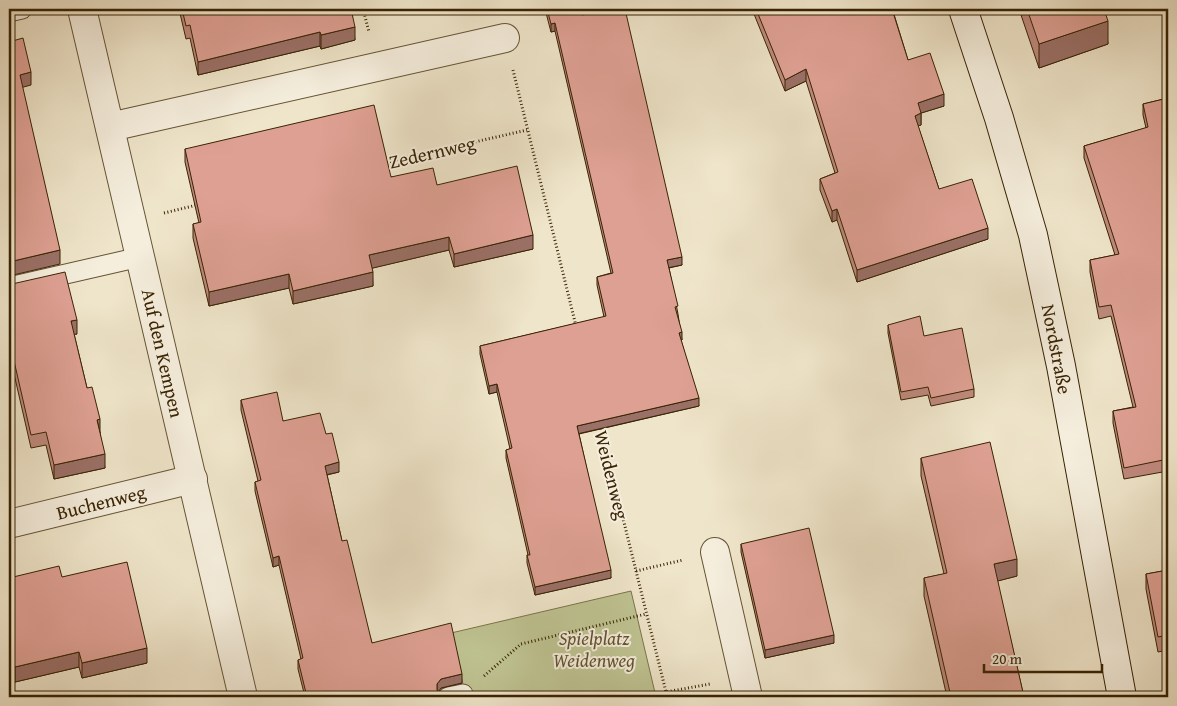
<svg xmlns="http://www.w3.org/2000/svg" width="1177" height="706" font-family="'Gentium Book Plus',serif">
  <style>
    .green { fill: #bfc392; stroke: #7c734a }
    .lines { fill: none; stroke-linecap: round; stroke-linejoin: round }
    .lane-casing { stroke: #665435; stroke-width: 21 }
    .street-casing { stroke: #665435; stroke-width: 30 }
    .secondary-casing { stroke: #382303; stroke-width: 30 }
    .path { stroke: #382303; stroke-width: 3; stroke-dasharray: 1 2.5; stroke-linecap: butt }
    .lane { stroke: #f5eedd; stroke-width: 19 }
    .street { stroke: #f5eedd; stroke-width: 28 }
    .secondary { stroke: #f5eedd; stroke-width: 28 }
    .wall { fill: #bf8a7e; stroke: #382303 }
    .shaded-wall { fill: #9b7067; stroke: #382303 }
    .building { fill: #dea093; stroke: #382303 }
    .labels { text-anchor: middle; stroke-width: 4; stroke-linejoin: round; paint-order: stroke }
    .street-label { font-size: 19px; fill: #382303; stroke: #f5eedd }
    .park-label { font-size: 19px; font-style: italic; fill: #60532e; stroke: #f5eedd }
  </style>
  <rect width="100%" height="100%" fill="#efe5ca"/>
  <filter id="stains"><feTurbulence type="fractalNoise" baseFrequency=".004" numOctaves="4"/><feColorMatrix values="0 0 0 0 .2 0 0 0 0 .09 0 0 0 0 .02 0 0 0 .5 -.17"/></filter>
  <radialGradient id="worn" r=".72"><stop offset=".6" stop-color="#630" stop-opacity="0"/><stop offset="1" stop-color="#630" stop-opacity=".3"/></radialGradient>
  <polygon class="green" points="631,591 656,697 466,697 451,633"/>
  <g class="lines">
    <defs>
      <g id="lane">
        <polyline points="9,12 22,9"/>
        <polyline points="9,287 140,257"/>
        <polyline points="448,697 463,694"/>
      </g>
      <g id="street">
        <polyline points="82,9 243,697"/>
        <polyline points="110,127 505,38"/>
        <polyline points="9,524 193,479"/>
        <polyline points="715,552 748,697"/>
      </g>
      <polyline id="secondary" points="963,9 999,118 1033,235 1061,366 1122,697"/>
    </defs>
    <use href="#lane" class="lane-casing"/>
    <use href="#street" class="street-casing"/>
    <use href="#secondary" class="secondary-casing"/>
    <g class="path">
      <polyline points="363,9 369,32"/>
      <polyline points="513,70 576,326"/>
      <polyline points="383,163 527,130"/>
      <polyline points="164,213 197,205"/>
      <polyline points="600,425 636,571 683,560"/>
      <polyline points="636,571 666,692 710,684"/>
      <polyline points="484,676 521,644 646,614"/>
    </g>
    <use href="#lane" class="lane"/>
    <use href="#street" class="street"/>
    <use href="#secondary" class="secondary"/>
  </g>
  <g class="wall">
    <polygon points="179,9 352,9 351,9 355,40 321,49 320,46 198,75 190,38 186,39"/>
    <polygon points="545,9 581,9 582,15 682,265 669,268 678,314 682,340 681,340 699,406 579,434 611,578 535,595 527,563 527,555 528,555 506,458 506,450 510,449 497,392 489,394 480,354 480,346 604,317 597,285 597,277 611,273 555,31 551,32"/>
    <polygon points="752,9 893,9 893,11 908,60 944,106 921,113 921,125 918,126 939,189 988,239 857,282 837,220 832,222 820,190 820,179 835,173 806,81 785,91"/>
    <polygon points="1019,9 1104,9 1108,44 1039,68"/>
    <polygon points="1168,98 1168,471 1124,479 1113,423 1113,411 1133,407 1111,316 1099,319 1090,272 1090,260 1115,255 1084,158 1084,146 1146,128 1143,115 1143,104"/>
    <polygon points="185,149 391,177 437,185 533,249 454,267 449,250 372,268 373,286 293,304 289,288 209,306 193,238 193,224 199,223 185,162"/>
    <polygon points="9,284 77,334 74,334 87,388 100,433 105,468 54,479 46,445 31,448 9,352"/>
    <polygon points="888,325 924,336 974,389 974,397 931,406 928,395 901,400 888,333"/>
    <polygon points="241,400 283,421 326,434 339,472 327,475 342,541 372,643 462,683 441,688 438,692 440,695 443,697 305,697 298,669 298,660 301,659 279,565 273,567 255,491 255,482 258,481 241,410"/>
    <polygon points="921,458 1017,576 997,581 1024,697 947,697 924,596 924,578 944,574 921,476"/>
    <polygon points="741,544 834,643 765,658 741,552"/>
    <polygon points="1168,570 1168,650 1158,652 1146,589 1146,574"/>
    <polygon points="62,577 147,663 82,678 79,667 15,682 12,671 9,672 9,578"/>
  </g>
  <g class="shaded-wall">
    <polygon points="1108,21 1108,44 1039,68 1039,44"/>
    <polygon points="555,23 555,31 551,32 551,24"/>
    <polygon points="355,27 355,40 321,49 321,35"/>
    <polygon points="320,32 320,46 198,75 198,62"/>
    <polygon points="806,69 806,81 785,91 785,80"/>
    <polygon points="31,72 31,85 20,88 20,75"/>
    <polygon points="944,94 944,106 918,114 918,103"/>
    <polygon points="921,113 921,125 915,127 915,116"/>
    <polygon points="837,209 837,220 832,222 832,211"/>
    <polygon points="988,228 988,239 857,282 857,270"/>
    <polygon points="533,235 533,249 454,267 454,254"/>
    <polygon points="449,237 449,250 369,269 369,255"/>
    <polygon points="60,250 60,264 9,276 9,262"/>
    <polygon points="682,257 682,265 667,268 667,260"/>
    <polygon points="373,272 373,286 293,304 293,291"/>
    <polygon points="289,274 289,288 209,306 209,292"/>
    <polygon points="77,320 77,334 71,335 71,321"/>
    <polygon points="682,332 682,340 679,341 679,333"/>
    <polygon points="497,384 497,392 489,394 489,386"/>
    <polygon points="699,398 699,406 577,434 577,426"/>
    <polygon points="100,419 100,433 97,420"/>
    <polygon points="105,454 105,468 54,479 54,465"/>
    <polygon points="339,462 339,472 325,475 325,466"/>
    <polygon points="279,556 279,565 273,567 273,558"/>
    <polygon points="1017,559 1017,576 994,582 994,564"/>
    <polygon points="611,570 611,578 535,595 535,587"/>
    <polygon points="834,635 834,643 765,658 765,650"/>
    <polygon points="147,648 147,663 82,678 82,663"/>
    <polygon points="79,652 79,667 15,682 15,667"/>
    <polygon points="9,656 12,656 12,671 9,672"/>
    <polygon points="462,674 462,683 441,688 437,694 437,684 441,679"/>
  </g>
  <g class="building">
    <polygon points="182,9 351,9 355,27 321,35 320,32 198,62 190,25 186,26"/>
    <polygon points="547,9 581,9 582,15 609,9 625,9 682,257 667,260 678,306 675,307 682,332 679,333 699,398 577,426 611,570 535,587 527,555 530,555 506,450 512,448 497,384 489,386 480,346 606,316 597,277 613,273 555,23 551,24"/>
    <polygon points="756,9 892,9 908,60 930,53 944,94 918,103 921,113 915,116 939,189 972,179 988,228 857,270 837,209 832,211 820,179 838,172 806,69 785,80"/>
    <polygon points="1027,9 1104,9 1108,21 1039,44"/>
    <polygon points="23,38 31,72 20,75 60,250 9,262 9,42"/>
    <polygon points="1168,98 1168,459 1124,468 1113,411 1136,407 1111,305 1099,307 1090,260 1119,254 1084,146 1148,127 1143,104"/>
    <polygon points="374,105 391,177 433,168 437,185 517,166 533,235 454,254 449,237 369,255 373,272 293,291 289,274 209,292 193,224 201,222 185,149"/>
    <polygon points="65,272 77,320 71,321 87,388 92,387 100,419 97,420 105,454 54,465 46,432 31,435 9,339 9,284 12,284"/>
    <polygon points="920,316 924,336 962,328 974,389 931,398 928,387 901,392 888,325"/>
    <polygon points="277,392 283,421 320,413 326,434 332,433 339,462 325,466 342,541 347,540 372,643 451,623 462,674 441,679 437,684 437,690 440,695 443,697 307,697 298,660 303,658 279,556 273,558 255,482 261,480 241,400"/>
    <polygon points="990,442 1017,559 994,564 1024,697 951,697 924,578 947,573 921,458"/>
    <polygon points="809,528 834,635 765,650 741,544"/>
    <polygon points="127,562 147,648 82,663 79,652 15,667 12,656 9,656 9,578 59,566 62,577"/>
    <polygon points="1168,570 1168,635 1158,637 1146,574"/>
    <polygon points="467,695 468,697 452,697"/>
  </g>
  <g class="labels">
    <g class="street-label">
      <text transform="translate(432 152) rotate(-13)" y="7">Zedernweg</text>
      <text transform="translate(1057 349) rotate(79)" y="7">Nordstraße</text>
      <text transform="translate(163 353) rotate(77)" y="7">Auf den Kempen</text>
      <text transform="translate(612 475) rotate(76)" y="7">Weidenweg</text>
      <text transform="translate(101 502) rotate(-14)" y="7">Buchenweg</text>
    </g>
    <g class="park-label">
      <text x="594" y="645">Spielplatz<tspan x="594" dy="22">Weidenweg</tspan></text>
    </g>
  </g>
  <rect width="1177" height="706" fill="none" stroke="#efe5ca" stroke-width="30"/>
  <rect x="10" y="10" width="1157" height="686" fill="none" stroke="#382303" stroke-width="2.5"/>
  <rect x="15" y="15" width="1147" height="676" fill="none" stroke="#382303"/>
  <path d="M984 664v8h118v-8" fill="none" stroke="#382303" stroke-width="2.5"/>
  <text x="992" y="664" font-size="15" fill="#382303" stroke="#f5eedd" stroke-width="4" paint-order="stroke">20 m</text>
  <rect width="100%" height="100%" filter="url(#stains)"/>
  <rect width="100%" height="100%" fill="url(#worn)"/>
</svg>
